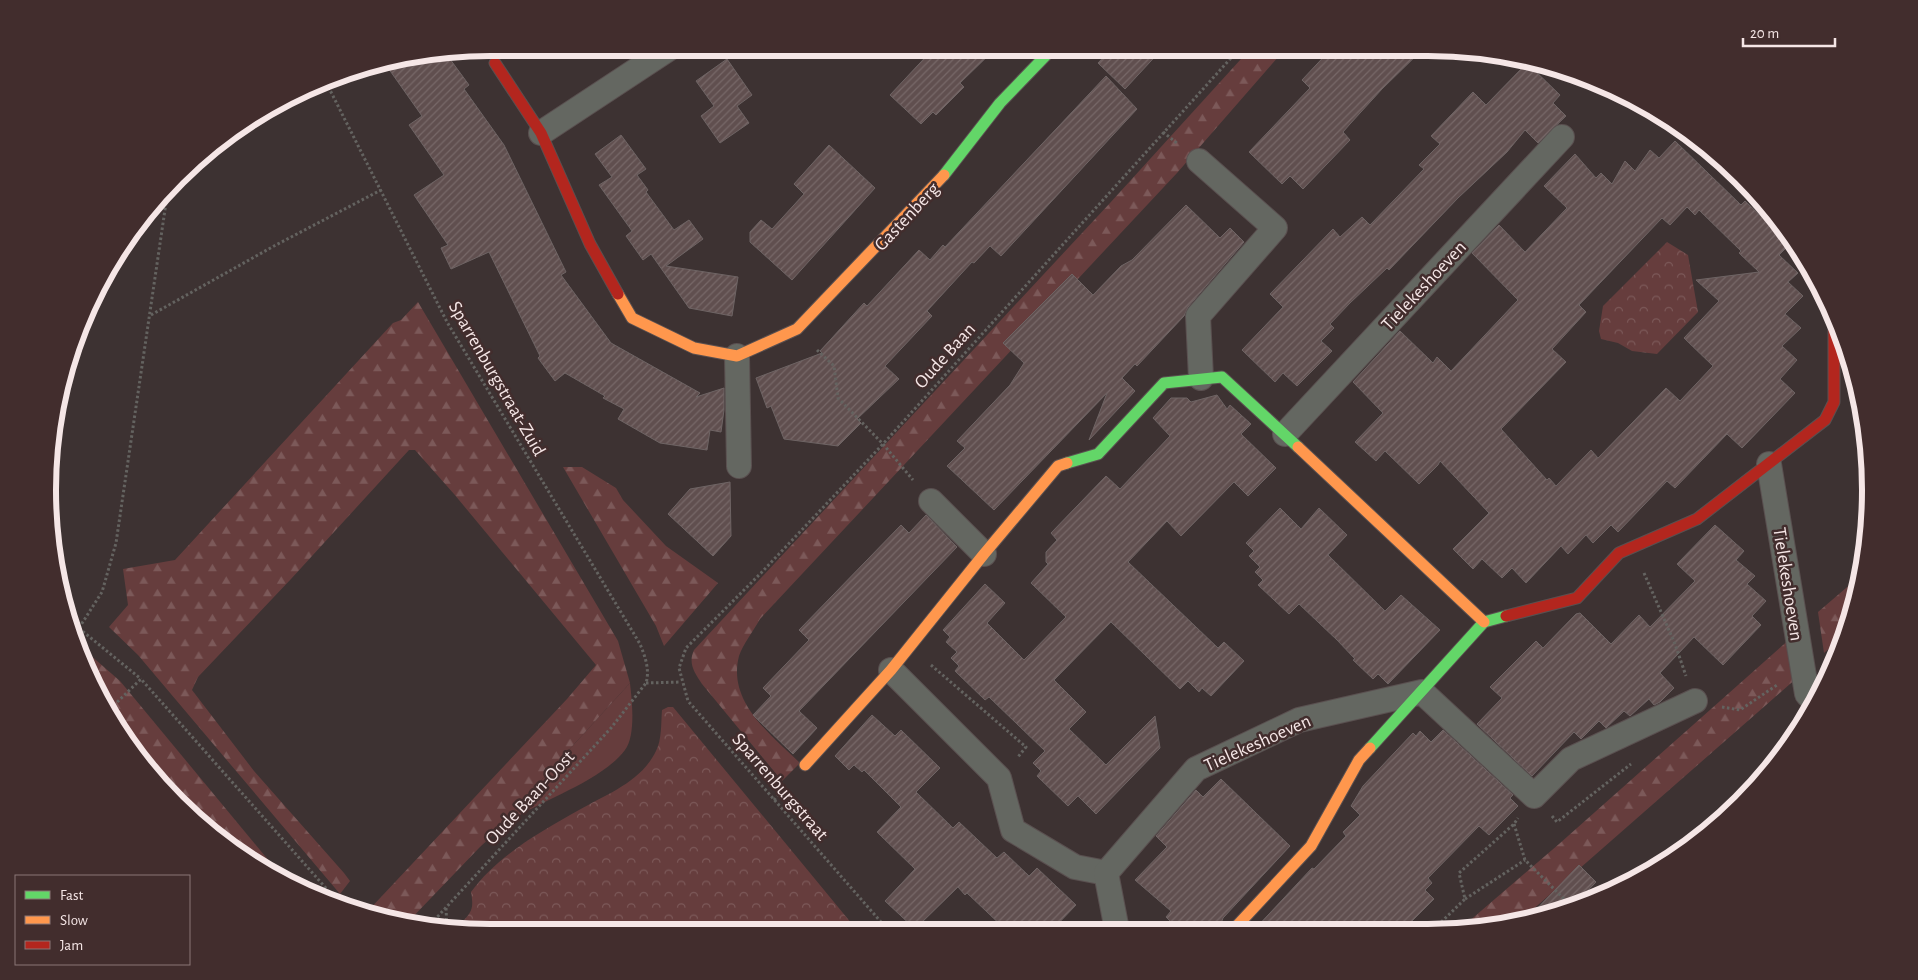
<svg xmlns="http://www.w3.org/2000/svg" width="1918" height="980" font-family="'Alegreya Sans',sans-serif">
  <style>
    .green { fill: #663d3d }
    .forest { fill: url(#forest-firs) }
    .park { fill: url(#park-crowns) }
    .building { fill: url(#building-hatch); stroke: #6e6464; fill-rule: evenodd }
    .lines { fill: none; stroke-linecap: round; stroke-linejoin: round }
    .street-casing { stroke: #5a5050; stroke-width: 26 }
    .fast-casing { stroke: #5a5050; stroke-width: 13 }
    .slow-casing { stroke: #5a5050; stroke-width: 13 }
    .jam-casing { stroke: #5a5050; stroke-width: 13 }
    .path { stroke: #646360; stroke-width: 3; stroke-dasharray: 2.5 2.5; stroke-linecap: butt }
    .street { stroke: #646761; stroke-width: 24 }
    .fast { stroke: #63d668; stroke-width: 11 }
    .slow { stroke: #ff974d; stroke-width: 11 }
    .jam { stroke: #b3261e; stroke-width: 11 }
    .labels { text-anchor: middle; stroke-width: 5; stroke-linejoin: round; paint-order: stroke }
    .street-label { font-size: 19px; fill: #f5e6e6; stroke: #422d2d }
    .rim { fill: none; stroke: #f5e6e6; stroke-width: 6 }
  </style>
  <defs>
    <pattern id="forest-firs" width="22" height="20" patternUnits="userSpaceOnUse" patternTransform="scale(1.25)"><rect width="22" height="20" fill="#663d3d"/><path d="M5 1l3.5 6h-7zM16 11l3.5 6h-7z" fill="#7c5959"/></pattern>
    <pattern id="park-crowns" width="20" height="18" patternUnits="userSpaceOnUse" patternTransform="scale(1.25)"><rect width="20" height="18" fill="#663d3d"/><path d="M2 6a3 3 0 1 1 6 0M12 15a3 3 0 1 1 6 0" fill="none" stroke="#7c5959"/></pattern>
    <pattern id="building-hatch" width="6" height="6" patternUnits="userSpaceOnUse" patternTransform="scale(1.25)"><rect width="6" height="6" fill="#604f4f"/><path d="M-1 1l2-2M0 6l6-6M5 7l2-2" fill="none" stroke="#776868"/></pattern>
  </defs>
  <rect width="100%" height="100%" fill="#3d3232"/>
  <path class="green" d="M630,683C632,701 636,735 625,750C600,783 537,801 504,825C495,832 487,841 479,848Z"/>
  <g class="forest">
    <path d="M1251,48H1286L1177,173L760,619C754,630 743,644 739,656C727,702 771,735 800,763L782,781L702,684C694,672 688,663 694,650L1110,203Z"/>
    <polygon points="418,302 618,641 630,683 479,848 407,923 376,917 366,913 567,699 596,665 454,494 415,450 409,450 291,579 198,677 192,690 254,771 344,873 350,881 340,894 138,655 109,627 128,605 123,569 175,560 393,323 401,320"/>
    <polygon points="563,467 582,467 616,488 623,500 666,546 718,583 664,646 656,626"/>
    <polygon points="1860,576 1855,604 1844,636 1824,653 1818,612"/>
    <polygon points="1792,637 1798,677 1522,919 1486,929 1460,929 1559,844"/>
    <polygon points="81,647 120,681 284,879 186,809 147,761 93,686"/>
  </g>
  <g class="park">
    <polygon points="1667,242 1688,255 1698,312 1657,354 1632,351 1618,343 1601,339 1599,331 1603,306"/>
    <path d="M668,707H673L857,930L467,932L460,924C472,912 474,909 471,892C497,856 540,832 579,810C607,794 641,782 656,751C662,740 661,722 662,710Z"/>
  </g>
  <g class="building">
    <polygon points="934,48 996,48 960,83 964,87 936,115 933,112 921,124 890,95"/>
    <polygon points="1112,48 1163,48 1125,89 1098,63"/>
    <polygon points="1332,48 1424,48 1382,89 1350,124 1343,132 1350,140 1303,189 1290,176 1282,184 1249,152 1310,88 1302,80"/>
    <polygon points="447,55 469,85 464,89 504,145 566,272 561,275 611,343 700,393 696,397 724,388 724,410 721,432 710,430 707,450 660,443 618,419 624,409 603,398 605,396 565,373 555,381 538,358 540,356 489,252 451,269 441,248 448,245 414,195 444,175 409,125 422,116 386,65"/>
    <polygon points="727,59 752,95 737,106 749,123 720,143 701,116 714,106 696,81"/>
    <polygon points="1527,63 1560,95 1553,103 1566,116 1538,143 1525,130 1507,152 1458,198 1389,270 1387,268 1350,303 1330,324 1334,328 1321,341 1332,351 1297,386 1283,373 1275,382 1242,350 1283,307 1270,294 1333,229 1340,237 1362,217 1370,225 1424,169 1419,165 1440,144 1431,136 1473,92 1486,105"/>
    <polygon points="1106,76 1137,109 1001,256 990,246 974,263 972,262 927,311 932,316 885,366 899,379 857,419 861,423 838,446 784,439 771,406 767,408 756,378 822,353 820,351 864,303 867,306 919,250 930,260 943,245 945,247"/>
    <polygon points="621,135 646,169 637,175 648,190 646,192 674,230 689,220 703,239 666,266 738,277 732,316 689,308 651,254 643,260 626,236 632,231 599,185 612,177 595,154"/>
    <path d="M1675,141L1741,205L1745,201L1790,244L1779,255L1798,273L1788,282L1803,296L1785,314L1801,328L1782,346L1797,360L1780,379L1795,393L1742,448L1727,434L1675,488L1667,481L1618,532L1611,525L1593,543L1586,535L1568,554L1561,546L1526,583L1512,568L1502,578L1482,559L1473,569L1453,549L1489,513L1440,461L1438,465L1419,484L1385,451L1376,461L1355,442L1383,413L1353,382L1400,331L1433,363L1437,357L1451,371L1518,300L1472,253L1499,225L1525,252L1567,208L1544,186L1575,154L1596,178L1601,173L1612,184L1625,161L1635,171L1650,150L1659,158ZM1687,207L1695,215L1699,210L1741,251L1739,253L1759,272L1696,280L1719,301L1684,338L1713,366L1680,401L1666,388L1598,458L1591,450L1556,486L1549,478L1547,480L1501,429L1566,362L1552,349L1586,312L1579,305L1662,218L1670,225Z"/>
    <polygon points="829,145 875,188 792,280 750,242 750,232 761,220 772,229 804,194 794,184"/>
    <polygon points="1186,205 1220,238 1230,228 1244,242 1188,307 1184,316 1137,366 1135,364 1122,378 1135,391 1089,440 1107,393 994,510 947,466 965,448 957,441 1010,385 1024,363 1003,343 1072,274 1093,295 1121,266 1132,260"/>
    <polygon points="1217,395 1227,409 1230,405 1251,424 1241,434 1276,468 1248,496 1234,482 1181,536 1167,521 1128,562 1218,648 1224,642 1244,661 1211,696 1202,688 1199,692 1188,681 1180,689 1111,622 1054,680 1086,712 1069,729 1106,765 1155,716 1160,748 1096,814 1078,796 1068,806 1037,776 1041,771 1033,763 1045,751 989,697 985,700 955,671 959,666 951,658 957,652 946,642 950,637 943,630 985,584 1005,603 987,623 1024,660 1029,655 1066,617 1031,583 1048,564 1046,562 1046,552 1057,540 1051,533 1106,476 1120,489 1170,436 1153,418 1171,398 1187,398 1191,402"/>
    <polygon points="730,482 731,536 713,556 668,514 690,489"/>
    <polygon points="1280,508 1301,529 1319,508 1347,535 1328,555 1385,611 1401,595 1440,630 1388,684 1378,674 1373,679 1353,660 1355,659 1337,640 1299,604 1289,614 1258,585 1263,580 1255,572 1260,567 1249,556 1254,551 1246,543"/>
    <polygon points="926,515 957,547 799,711 817,728 793,754 753,715 771,696 763,688 809,640 799,630 901,525 909,533"/>
    <polygon points="1715,525 1744,551 1736,560 1755,576 1747,584 1766,601 1752,616 1761,625 1723,665 1694,637 1660,673 1674,688 1660,702 1654,705 1649,699 1630,716 1624,711 1606,728 1599,721 1581,739 1574,732 1532,776 1477,724 1502,698 1490,687 1536,641 1543,648 1576,614 1580,613 1611,644 1639,615 1650,627 1695,581 1677,564"/>
    <polygon points="872,715 895,736 901,730 940,768 916,792 953,828 959,822 997,858 1004,852 1029,876 1037,868 1076,905 1052,930 1006,930 967,893 965,895 958,887 915,929 885,901 915,869 877,832 901,807 864,770 862,772 854,765 849,770 835,756"/>
    <polygon points="1443,730 1513,795 1510,798 1518,806 1489,835 1479,826 1428,878 1432,883 1425,890 1434,899 1404,929 1255,929 1312,868 1314,869 1346,836 1343,832 1360,815 1351,806 1363,786 1413,733 1416,736 1420,731 1431,742"/>
    <polygon points="1221,779 1290,846 1223,918 1219,929 1179,930 1166,917 1171,911 1135,880 1167,847 1156,836 1196,790 1203,797"/>
    <polygon points="1579,865 1596,882 1574,905 1528,918"/>
  </g>
  <g class="lines">
    <defs>
      <g id="street">
        <polyline points="541,133 670,48"/>
        <polyline points="1199,161 1275,228 1198,316 1201,378"/>
        <polyline points="737,356 739,466"/>
        <polyline points="1285,434 1562,137"/>
        <polyline points="1769,464 1807,694 1815,701"/>
        <polyline points="931,501 984,554"/>
        <polyline points="891,670 999,778 1013,830 1075,867 1106,873"/>
        <polyline points="1117,930 1106,873 1196,769 1299,720 1422,692 1534,796 1571,759 1695,701"/>
      </g>
      <g id="fast">
        <polyline points="944,175 1000,103 1053,48"/>
        <polyline points="1067,463 1098,454 1164,383 1222,377 1298,447"/>
        <polyline points="1370,748 1484,622 1506,616"/>
      </g>
      <g id="slow">
        <polyline points="618,294 632,318 694,348 737,356 797,329 944,175"/>
        <polyline points="1298,447 1484,622"/>
        <polyline points="805,765 891,670 984,554 1058,466 1067,463"/>
        <polyline points="1234,929 1311,846 1359,760 1370,748"/>
      </g>
      <g id="jam">
        <polyline points="495,63 541,133 590,244 618,294"/>
        <polyline points="1506,616 1577,598 1619,553 1697,519 1825,420 1834,402 1834,319"/>
      </g>
    </defs>
    <use href="#street" class="street-casing"/>
    <use href="#fast" class="fast-casing"/>
    <use href="#slow" class="slow-casing"/>
    <use href="#jam" class="jam-casing"/>
    <g class="path">
      <path d="M325,83L331,92L447,322L640,644C645,656 650,670 646,683L611,728L429,926"/>
      <polyline points="1163,132 1178,144"/>
      <polyline points="151,315 274,246 381,190"/>
      <polyline points="817,350 834,366 838,398 883,444 913,480"/>
      <polyline points="1644,573 1675,644 1686,676"/>
      <polyline points="75,625 141,679"/>
      <polyline points="79,628 102,592 116,543 167,196"/>
      <polyline points="931,665 1026,747 1018,757"/>
      <polyline points="646,683 681,682"/>
      <polyline points="1722,707 1740,710 1777,685"/>
      <polyline points="110,709 141,679 340,904 347,907"/>
      <polyline points="774,800 786,786"/>
      <polyline points="1552,816 1557,822 1631,764"/>
      <polyline points="1514,824 1525,860 1571,906"/>
      <polyline points="1465,899 1525,860"/>
      <polyline points="446,908 447,929"/>
      <polyline points="1434,929 1465,899 1459,873 1514,824 1518,818"/>
      <polyline points="888,930 688,701 679,668 686,648 761,573 883,444 1240,48"/>
    </g>
    <use href="#street" class="street"/>
    <use href="#fast" class="fast"/>
    <use href="#slow" class="slow"/>
    <use href="#jam" class="jam"/>
  </g>
  <g class="labels">
    <g class="street-label">
      <text transform="translate(906 216) rotate(-47)" y="7">Gastenberg</text>
      <text transform="translate(1423 285) rotate(-47)" y="7">Tielekeshoeven</text>
      <text transform="translate(944 355) rotate(-48)" y="7">Oude Baan</text>
      <text transform="translate(498 378) rotate(60)" y="7">Sparrenburgstraat-Zuid</text>
      <text transform="translate(1789 584) rotate(81)" y="7">Tielekeshoeven</text>
      <text transform="translate(1257 742) rotate(-24)" y="7">Tielekeshoeven</text>
      <text transform="translate(781 786) rotate(49)" y="7">Sparrenburgstraat</text>
      <text transform="translate(529 797) rotate(-47)" y="7">Oude Baan-Oost</text>
    </g>
  </g>
  <path d="M0 0H1918V980H0ZM490 56H1428A434 434 0 0 1 1862 490V490A434 434 0 0 1 1428 924H490A434 434 0 0 1 56 490V490A434 434 0 0 1 490 56Z" fill="#422d2d" fill-rule="evenodd"/>
  <path class="rim" d="M490 56H1428A434 434 0 0 1 1862 490V490A434 434 0 0 1 1428 924H490A434 434 0 0 1 56 490V490A434 434 0 0 1 490 56Z"/>
  <rect x="15" y="875" width="175" height="90" fill="#422d2d" stroke="#8a7777"/>
  <rect x="25" y="891" width="25" height="8" fill="#63d668" stroke="#8a7777"/>
  <text x="60" y="900" font-size="15" fill="#f5e6e6">Fast</text>
  <rect x="25" y="916" width="25" height="8" fill="#ff974d" stroke="#8a7777"/>
  <text x="60" y="925" font-size="15" fill="#f5e6e6">Slow</text>
  <rect x="25" y="941" width="25" height="8" fill="#b3261e" stroke="#8a7777"/>
  <text x="60" y="950" font-size="15" fill="#f5e6e6">Jam</text>
  <path d="M1743 38v8h92v-8" fill="none" stroke="#f5e6e6" stroke-width="2.5"/>
  <text x="1750" y="38" font-size="15" fill="#f5e6e6" stroke="#422d2d" stroke-width="4" paint-order="stroke">20 m</text>
</svg>
